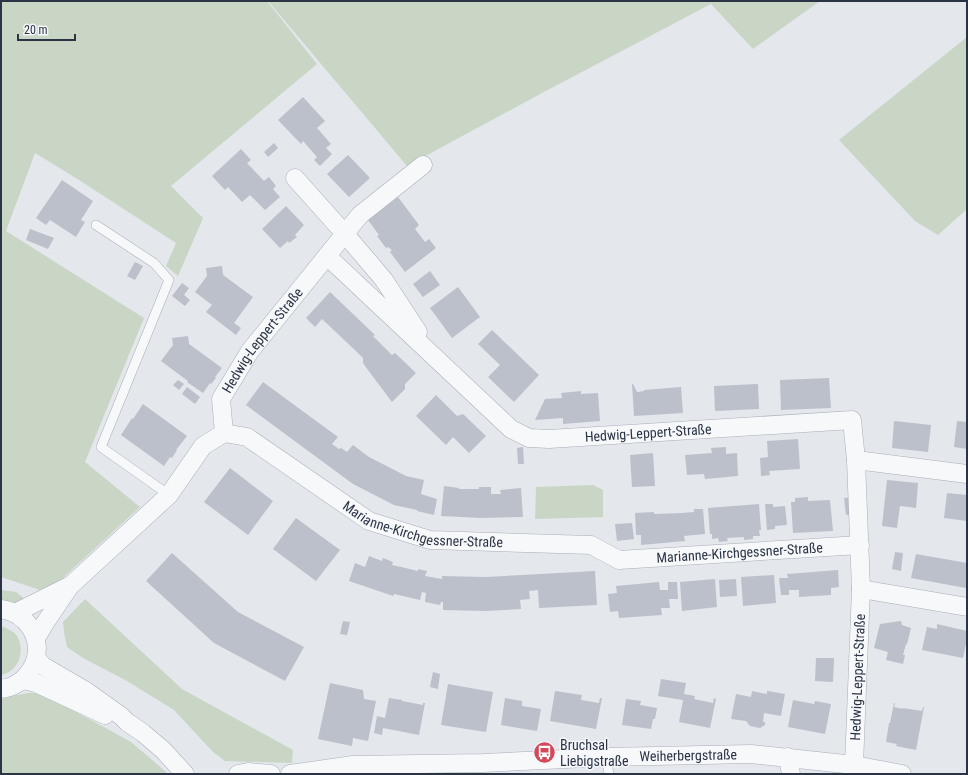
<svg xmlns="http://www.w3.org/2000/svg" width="968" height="775" font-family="'Roboto Condensed',sans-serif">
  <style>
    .green { fill: #c9d6c5 }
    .building { fill: #bbc0ca }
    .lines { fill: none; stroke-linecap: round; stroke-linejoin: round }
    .lane-casing { stroke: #a9aeb7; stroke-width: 10 }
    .street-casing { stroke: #a9aeb7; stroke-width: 19 }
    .lane { stroke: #f7f8fa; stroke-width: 9 }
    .street { stroke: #f7f8fa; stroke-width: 18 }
    .labels { text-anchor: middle; stroke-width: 3; stroke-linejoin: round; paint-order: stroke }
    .street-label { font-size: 14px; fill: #2b3445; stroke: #f4f6f9 }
    .poi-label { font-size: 14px; fill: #2b3445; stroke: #f4f6f9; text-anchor: start }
  </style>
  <rect width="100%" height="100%" fill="#e4e7ec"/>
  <g class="green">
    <polygon points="1,1 267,1 317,64 171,186 203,218 178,276 166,266 176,243 79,180 35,153 6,231 144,318 85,462 140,507 65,576 60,584 40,590 1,577"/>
    <polygon points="268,1 820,1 753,49 711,4 542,93 407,166"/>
    <polygon points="967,37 967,209 938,235 915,221 839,140"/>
    <polygon points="593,485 603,490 603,517 535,519 536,487"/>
    <polygon points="1,590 16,592 26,600 18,604 1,604"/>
    <polygon points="85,599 182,689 293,750 292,763 225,761 213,752 174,710 127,681 83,658 67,647 64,632 63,622"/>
    <path d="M1,626C7,628 13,631 17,636C26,651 18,672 1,675Z"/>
    <polygon points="29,693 40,693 91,720 131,742 165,771 167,774 1,774 1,700 6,697"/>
  </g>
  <g class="building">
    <polygon points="303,97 325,121 317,128 331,144 326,148 332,154 320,166 314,160 317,157 303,141 301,144 278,120"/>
    <polygon points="274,143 278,148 268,157 264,152"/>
    <polygon points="241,149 251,160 247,163 264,181 269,177 276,186 273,189 280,197 265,210 250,195 242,202 228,187 225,190 212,176"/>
    <polygon points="348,155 370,178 349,197 327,174"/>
    <polygon points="62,180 93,201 81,220 85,222 76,237 50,220 46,225 36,218"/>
    <polygon points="398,197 419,225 415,229 425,242 429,239 436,248 405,272 390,252 392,250 388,247 386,248 377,236 379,235 368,220"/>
    <polygon points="286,206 304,225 295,235 297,237 289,243 288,241 280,248 262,229"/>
    <polygon points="30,229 54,238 48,249 26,240"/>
    <polygon points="135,262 143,266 135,280 127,276"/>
    <polygon points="222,266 223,275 253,297 234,323 241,328 236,335 206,312 212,305 195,292 207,276 206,268"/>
    <polygon points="430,271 440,285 423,297 413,284"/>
    <polygon points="182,283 189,288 184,295 190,300 185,306 172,296"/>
    <polygon points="458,287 480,317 452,338 430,308"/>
    <polygon points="330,292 375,335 373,336 392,355 395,353 416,373 405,384 405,389 392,402 368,370 363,363 363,358 357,352 322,319 315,327 306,318"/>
    <polygon points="492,330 539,375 514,402 488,377 500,365 478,344"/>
    <polygon points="188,336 189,344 222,368 215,377 216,378 211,384 210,383 203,393 187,382 188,381 161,361 173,345 172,338"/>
    <polygon points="829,378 831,408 781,410 780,380"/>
    <polygon points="178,380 184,384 179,390 173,385"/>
    <polygon points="263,382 338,437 332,444 339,449 341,448 347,452 353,445 369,457 406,476 424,480 421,494 437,499 434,515 417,511 417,510 394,505 353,484 246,405"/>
    <polygon points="632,384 633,384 637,392 644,391 644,390 681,387 683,413 634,416"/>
    <polygon points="758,384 759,409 715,411 714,386"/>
    <polygon points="187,387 200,397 195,404 182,394"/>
    <polygon points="581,391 581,394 598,393 600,421 563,424 563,418 535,420 545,399 562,398 561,393"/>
    <polygon points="436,395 457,416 463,414 486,436 469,453 453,437 446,445 416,416"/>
    <polygon points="143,404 187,436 176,450 177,450 172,458 170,457 164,466 121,435 132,418 133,419"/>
    <polygon points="894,421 931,425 928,452 892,448"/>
    <polygon points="957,421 967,422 967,449 954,447"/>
    <polygon points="798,439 800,469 769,471 770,475 761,476 760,458 768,457 767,441"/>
    <polygon points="523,447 524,464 518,464 517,448"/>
    <polygon points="726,447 726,454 737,453 738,476 705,479 704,474 687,475 685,455 712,453 711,448"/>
    <polygon points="653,453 655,486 632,487 630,455"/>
    <polygon points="230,468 273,501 248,535 204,502"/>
    <polygon points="887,480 918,483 916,508 900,506 897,528 882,526"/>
    <polygon points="444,486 459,488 459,489 479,489 479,487 491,487 491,494 501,494 500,490 521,488 523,517 480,518 441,516"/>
    <polygon points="947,493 967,495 967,521 944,518"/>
    <polygon points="808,497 808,501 830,500 833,531 793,533 791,502 795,502 795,498"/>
    <polygon points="852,497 853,514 846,515 844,498"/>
    <polygon points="759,504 761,530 759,530 760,536 753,536 753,539 744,540 744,537 727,538 728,541 719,542 718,538 712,539 712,534 710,534 708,508"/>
    <polygon points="765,504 773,504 773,507 785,506 787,525 775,526 775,529 767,530"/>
    <polygon points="694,509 703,509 705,534 684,536 685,541 641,545 641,535 636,535 635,513 654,512 654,514 682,513 694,512"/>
    <polygon points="296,518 340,550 316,581 273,549"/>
    <polygon points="632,523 634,539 617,541 615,524"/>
    <polygon points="895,552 903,553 901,571 892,569"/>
    <polygon points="172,553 238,612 304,647 285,681 214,643 146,581"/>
    <polygon points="916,554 967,563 967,582 966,588 911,578"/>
    <polygon points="369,556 382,561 383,558 393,562 392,565 401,567 418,571 418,569 427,571 425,576 442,579 442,576 485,577 595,571 597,605 539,608 538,590 529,591 530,599 520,600 521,609 486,611 443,610 443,602 441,602 440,605 425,602 426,593 422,592 420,600 394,594 393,596 349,581 355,563 365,567"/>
    <polygon points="838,570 839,587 831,588 831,595 799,597 799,590 789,590 789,595 781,595 779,578 788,578 787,574"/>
    <polygon points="774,575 776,603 743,606 741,577"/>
    <polygon points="715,579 717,607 682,611 680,582"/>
    <polygon points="736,579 737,596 720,597 719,580"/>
    <polygon points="659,582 660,590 668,590 668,582 677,582 678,599 669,599 670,608 661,608 662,615 619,618 618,611 610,612 608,594 617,593 616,586"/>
    <polygon points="343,621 350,622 347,635 340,634"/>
    <polygon points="901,621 902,625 911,628 907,644 906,644 903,655 905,655 903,664 886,660 888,652 874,648 880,624"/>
    <polygon points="937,624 967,631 967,639 963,658 922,650 927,627 937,629"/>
    <polygon points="816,658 834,658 833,682 815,681"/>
    <polygon points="433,672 440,674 438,689 430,687"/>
    <polygon points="661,679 686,683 684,694 695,696 694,699 713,703 714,698 716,699 710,728 679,722 683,700 658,696"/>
    <polygon points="330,683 363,690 364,699 376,701 368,741 353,738 352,746 318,739"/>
    <polygon points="448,684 493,692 486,732 441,725"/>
    <polygon points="555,691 582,695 581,700 599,703 600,698 602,698 596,729 550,721"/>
    <polygon points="752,691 767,694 767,691 768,691 785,694 781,716 764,713 763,722 765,722 765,725 760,728 750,726 746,721 731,719 736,694 751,697"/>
    <polygon points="389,698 402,700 402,701 423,705 423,703 425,703 419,735 383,728 382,735 374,733 377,716 385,718"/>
    <polygon points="505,698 522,701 522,706 541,709 537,731 501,725"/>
    <polygon points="626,699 641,701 640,705 657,708 655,719 653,719 651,729 622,725"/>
    <polygon points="793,700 814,704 815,701 831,704 825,734 788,727"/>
    <polygon points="894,703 895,703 894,707 903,709 903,708 922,711 923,707 924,707 916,750 896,746 897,744 886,742 889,723 890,723"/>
  </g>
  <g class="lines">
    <defs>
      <g id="lane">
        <polyline points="96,225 154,263 169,280 101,447 169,495"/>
        <polyline points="606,757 609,774"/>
      </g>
      <g id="street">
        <polyline points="295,178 345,234 384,280 418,332"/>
        <path id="s1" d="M327,256L511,429L529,438L549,439L852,420L856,460L967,474"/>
        <path id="s2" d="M224,433L221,399L250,351L360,215L423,165"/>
        <polyline points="861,589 967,607"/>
        <path d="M1,609C27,613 44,639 34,664C30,672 26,678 18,683C16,684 13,686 10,687C7,688 4,688 1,689"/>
        <polyline points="15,613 69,586"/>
        <path id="s3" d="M36,638L45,623L70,586L169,495L203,446L224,433L247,437L369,521L430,540L591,545L619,560L860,545"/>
        <polyline points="36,658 43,666 86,691 121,716 127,722 143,733 163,750 185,774"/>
        <polyline points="23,680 36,683 105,715"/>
        <polyline points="788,757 791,774"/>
        <path id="s4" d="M854,765L861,589L856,460"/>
        <polyline points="238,774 248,772 271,774"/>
        <path id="s5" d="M290,774L353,765L483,763L606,757L751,754L854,765L902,774"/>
      </g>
    </defs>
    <use href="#lane" class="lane-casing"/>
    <use href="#street" class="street-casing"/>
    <use href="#lane" class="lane"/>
    <use href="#street" class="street"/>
  </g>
  <defs>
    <symbol id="bus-disc" viewBox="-11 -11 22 22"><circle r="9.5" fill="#d1495b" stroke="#f4f6f9"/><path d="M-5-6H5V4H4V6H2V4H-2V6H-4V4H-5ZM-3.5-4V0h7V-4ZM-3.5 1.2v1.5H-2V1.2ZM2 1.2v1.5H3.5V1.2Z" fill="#fff"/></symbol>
  </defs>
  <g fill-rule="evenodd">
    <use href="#bus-disc" x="532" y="740" width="25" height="25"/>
  </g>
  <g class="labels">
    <g class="street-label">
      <text dy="5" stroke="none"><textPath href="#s2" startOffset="106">Hedwig-Leppert-Straße</textPath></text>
      <text dy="5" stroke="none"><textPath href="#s1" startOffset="392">Hedwig-Leppert-Straße</textPath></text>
      <text dy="5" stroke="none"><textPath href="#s3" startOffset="506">Marianne-Kirchgessner-Straße</textPath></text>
      <text dy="5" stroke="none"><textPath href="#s3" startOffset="830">Marianne-Kirchgessner-Straße</textPath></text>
      <text dy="5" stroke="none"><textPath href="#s4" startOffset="88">Hedwig-Leppert-Straße</textPath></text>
      <text dy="5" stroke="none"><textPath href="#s5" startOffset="399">Weiherbergstraße</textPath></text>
    </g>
    <g class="poi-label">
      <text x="560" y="750">Bruchsal<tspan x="560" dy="16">Liebigstraße</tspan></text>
    </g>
  </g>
  <rect width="968" height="775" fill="none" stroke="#2b3445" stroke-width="4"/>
  <path d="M18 34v6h57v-6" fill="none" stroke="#2b3445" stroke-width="2"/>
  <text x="24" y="34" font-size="12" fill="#2b3445" stroke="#f4f6f9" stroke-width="3" paint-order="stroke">20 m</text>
</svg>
